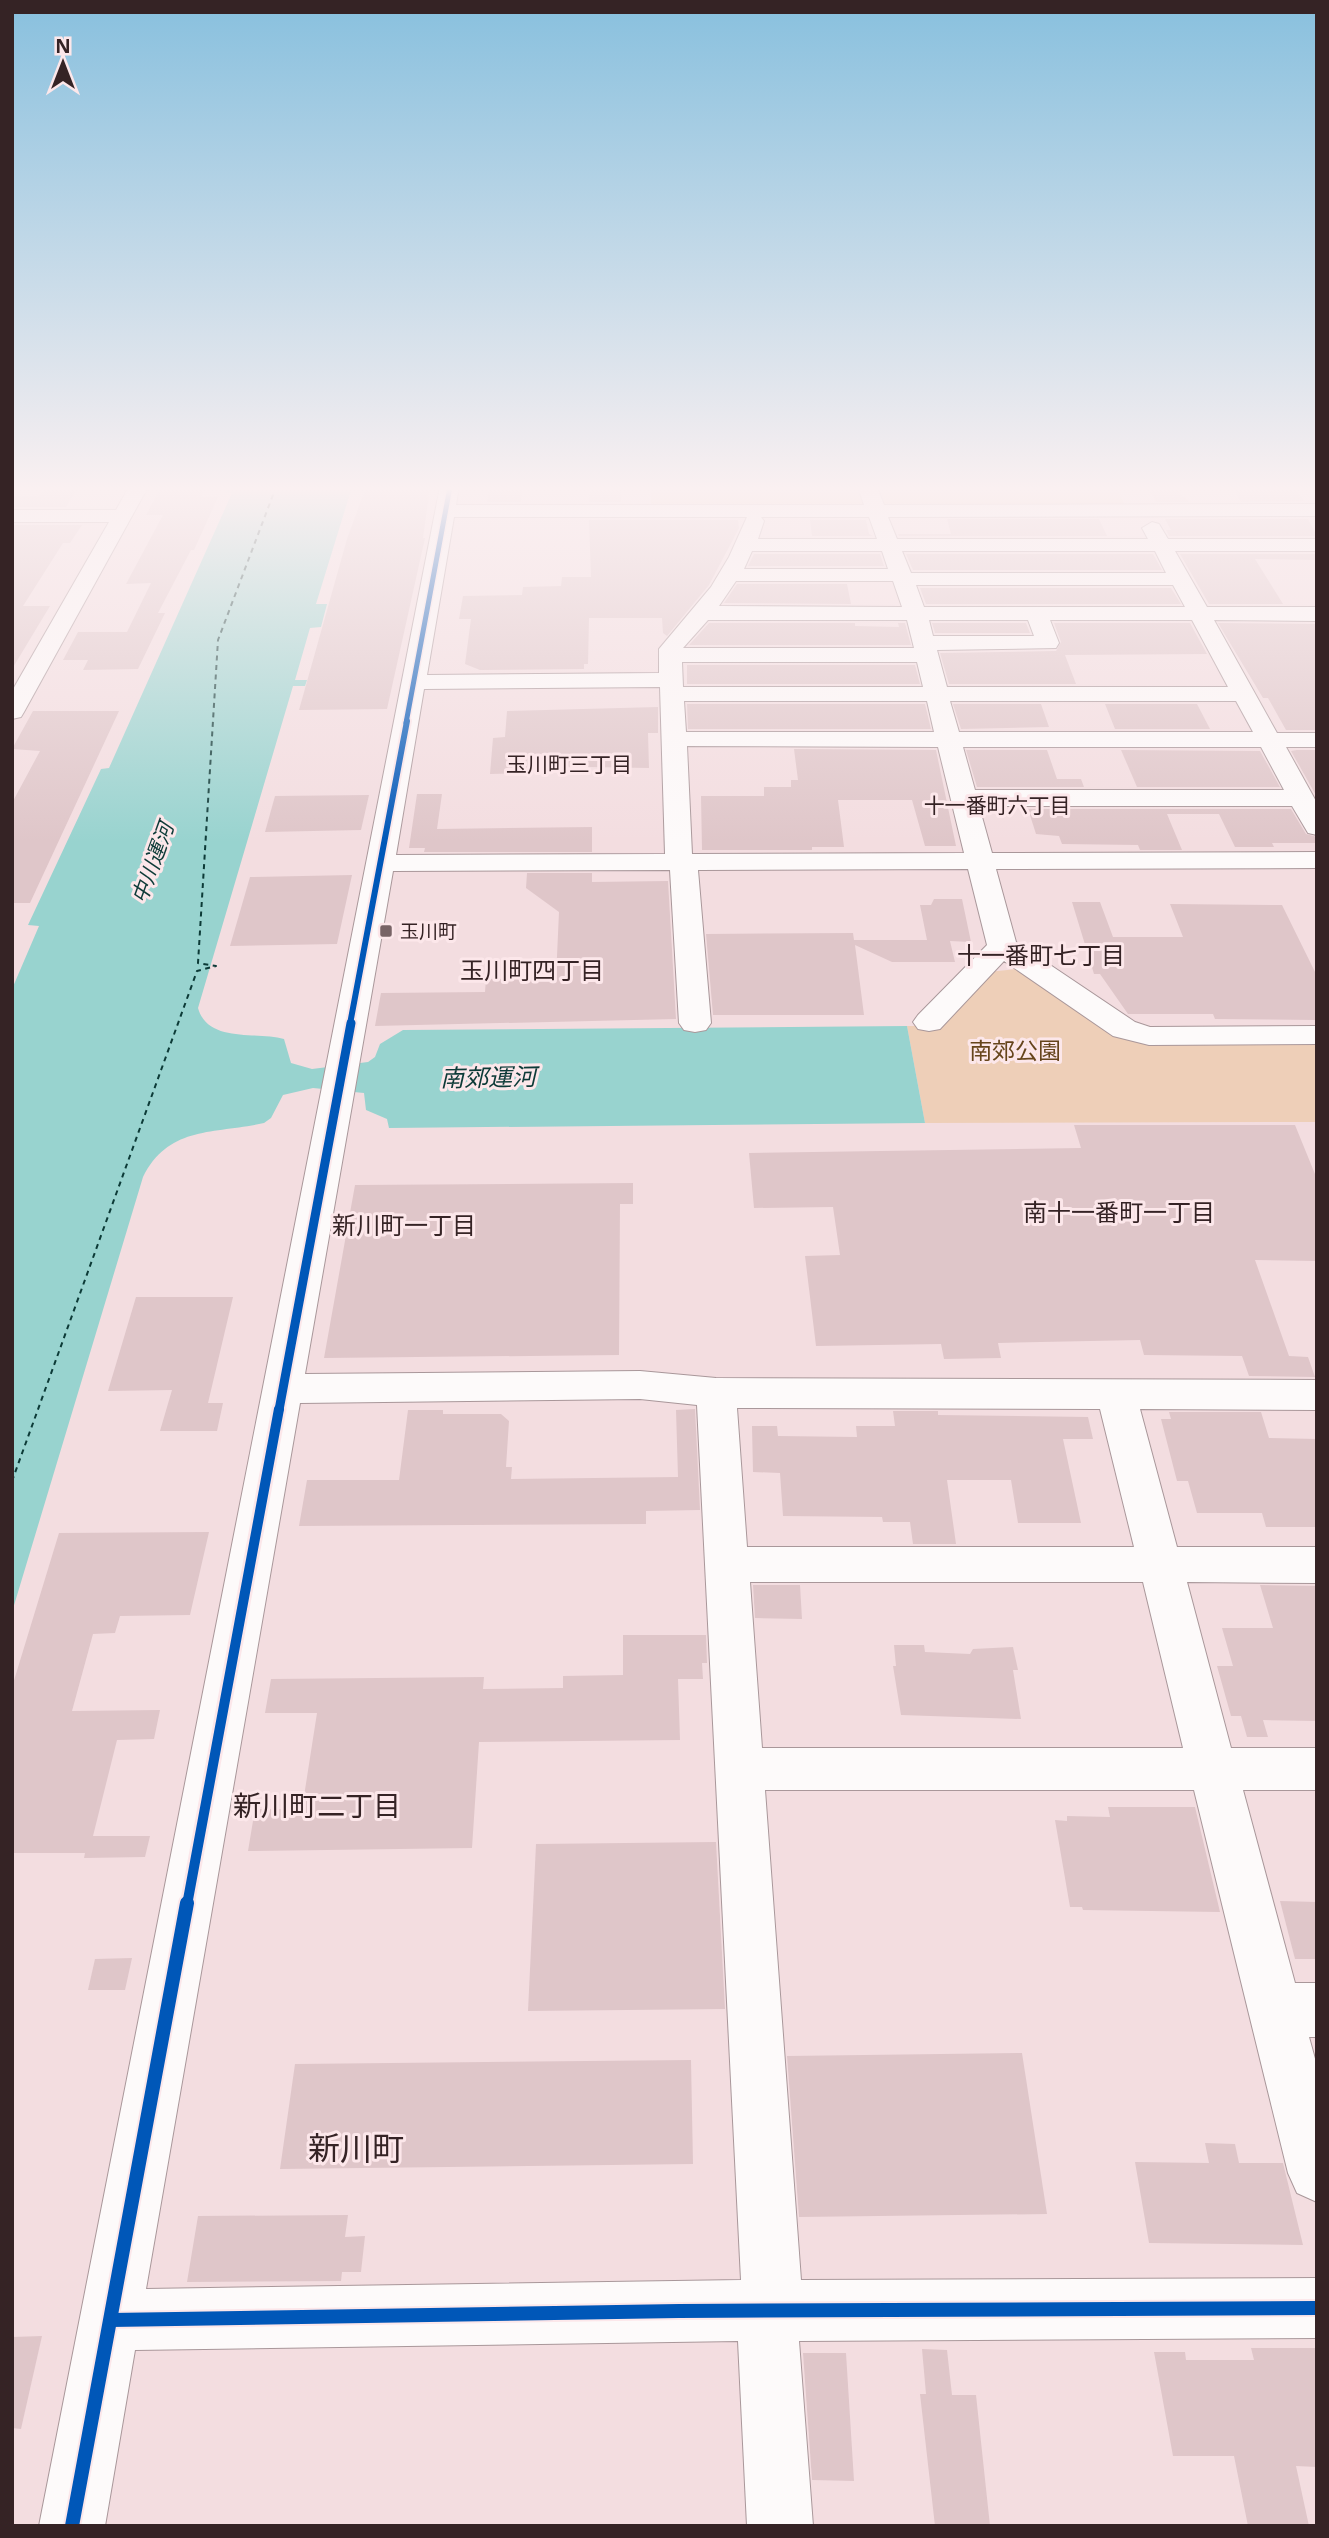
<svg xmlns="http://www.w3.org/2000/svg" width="1329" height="2538" font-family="'Open Sans','Noto Sans JP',sans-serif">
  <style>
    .green { fill: #eecfb8 }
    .water { fill: #98d3cf }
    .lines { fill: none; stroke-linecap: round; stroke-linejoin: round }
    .ferry { stroke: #0c3a37; stroke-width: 2; stroke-dasharray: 5 4.5; stroke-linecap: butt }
    .building { fill: #dfc6c9 }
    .minor-casing { stroke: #a9979a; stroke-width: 2 }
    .minor { fill: #fdfafa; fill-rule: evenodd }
    .cycleway-far4-casing { stroke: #fce7ea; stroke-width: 8 }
    .cycleway-far3-casing { stroke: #fce7ea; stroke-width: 10 }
    .cycleway-far2-casing { stroke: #fce7ea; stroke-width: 13 }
    .cycleway-far1-casing { stroke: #fce7ea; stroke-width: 15 }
    .cycleway-casing { stroke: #fce7ea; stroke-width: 18 }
    .cycleway-far4 { stroke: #0057b8; stroke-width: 5 }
    .cycleway-far3 { stroke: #0057b8; stroke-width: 6 }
    .cycleway-far2 { stroke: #0057b8; stroke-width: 9 }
    .cycleway-far1 { stroke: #0057b8; stroke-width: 10 }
    .cycleway { stroke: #0057b8; stroke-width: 14 }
    .poi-dot { fill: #786466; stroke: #fce7ea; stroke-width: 2.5 }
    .labels { text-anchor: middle; stroke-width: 6; stroke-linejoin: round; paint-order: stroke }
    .far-poi-label { font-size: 19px; fill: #352325; stroke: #fce7ea; text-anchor: start }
    .far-neighbourhood-label { font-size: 21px; fill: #352325; stroke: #fce7ea }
    .far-water-label { font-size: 21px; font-style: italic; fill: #0c3a37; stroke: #fce7ea }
    .park-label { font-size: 23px; fill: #66451c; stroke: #fce7ea }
    .neighbourhood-label { font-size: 24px; fill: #352325; stroke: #fce7ea }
    .water-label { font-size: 24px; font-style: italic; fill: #0c3a37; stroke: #fce7ea }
    .near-neighbourhood-label { font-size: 28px; fill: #352325; stroke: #fce7ea }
    .near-quarter-label { font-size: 32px; fill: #352325; stroke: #fce7ea }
  </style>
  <rect width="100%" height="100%" fill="#f3dde0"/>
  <g class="green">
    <polygon points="651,487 1116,487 1124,503 1119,507 651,506"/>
    <polygon points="1017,969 1117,1032 1317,1041 1317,1122 925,1123 907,1026 916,1026 988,972"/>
  </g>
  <path class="water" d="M227,487H352L316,604H327L321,627L310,628L295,680H307L305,686H293L198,1008C208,1044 258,1031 284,1039L291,1063L312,1069L368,1062L375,1057L380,1044L403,1030L907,1026L925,1123L389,1128L387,1119L366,1110L364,1093L313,1088L283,1095L271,1118L264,1123C215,1134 169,1125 143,1177L12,1612V989L39,926L28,925L101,769L109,768L232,493L225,492Z"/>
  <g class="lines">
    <polyline class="ferry" points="12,1481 197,971 216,966 198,963 218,640 276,487"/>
  </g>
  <g class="building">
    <polygon points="47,487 78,487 66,507 12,507 12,496 39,496"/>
    <polygon points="161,487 206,487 201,497 218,497 194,550 191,550 158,613 165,613 138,669 83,670 88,660 63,660 78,632 127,632 151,583 126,584 163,515 146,515"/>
    <polygon points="366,487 430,487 423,538 425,538 387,709 299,710 347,539"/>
    <polygon points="590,487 621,488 621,502 589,502"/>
    <polygon points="1148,487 1175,487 1189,502 1156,502"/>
    <polygon points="1232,487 1294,487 1304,501 1241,502"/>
    <polygon points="522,489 521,502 487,502 489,490"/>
    <polygon points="947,519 1099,519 1107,536 899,536 898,534 951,534"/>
    <polygon points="1165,519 1308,519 1317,536 1169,536 1166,530 1171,530"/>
    <polygon points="589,520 738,520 739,528 709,585 667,636 663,633 662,618 589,618 588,664 584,664 584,669 480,670 465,664 471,619 459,619 463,596 522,595 523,587 561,586 562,577 591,577"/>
    <polygon points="810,520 866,520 869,534 873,536 812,536"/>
    <polygon points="12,525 82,525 70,543 63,543 23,606 50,606 12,669"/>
    <polygon points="754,554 880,554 884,566 748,566"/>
    <polygon points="906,554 1153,554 1162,570 913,570"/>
    <polygon points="1180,554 1317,554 1317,560 1255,559 1283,604 1209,604"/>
    <polygon points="737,584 847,584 851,604 724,603"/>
    <polygon points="920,588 1171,588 1181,604 926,604"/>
    <polygon points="709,623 855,623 855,626 899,627 898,623 905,623 911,645 689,645"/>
    <polygon points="932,623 1026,623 1030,633 935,633"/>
    <polygon points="1054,623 1190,623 1207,654 1065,655 1076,684 949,684 940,653 1056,651 1061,642"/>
    <polygon points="1218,623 1317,624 1317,730 1286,730 1268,698 1263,698"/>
    <polygon points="687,665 915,665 920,684 687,684"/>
    <polygon points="687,704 925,704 931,729 688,729"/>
    <polygon points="953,704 1041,704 1049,727 961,729"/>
    <polygon points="1105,704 1197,704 1210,729 1115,729"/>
    <polygon points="658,707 658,733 648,733 649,768 530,766 530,773 490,774 493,738 505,737 507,711"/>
    <polygon points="33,711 119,711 30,903 12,903 12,803 40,751 12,749"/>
    <polygon points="794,749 936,750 956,846 925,846 912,800 838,800 844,847 812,847 812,850 702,850 701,796 764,796 764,787 791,787 791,780 798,780"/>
    <polygon points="966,750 1047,750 1057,779 1081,779 1084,787 977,787"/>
    <polygon points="1121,750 1260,751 1280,787 1137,787"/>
    <polygon points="1297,750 1317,750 1317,797 1291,751"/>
    <polygon points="417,794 442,794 437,829 592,827 592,852 424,852 425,848 409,848"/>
    <polygon points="369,795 361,830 265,832 275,796"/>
    <polygon points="1028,809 1291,809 1306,834 1317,837 1317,843 1272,843 1274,847 1235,847 1219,814 1167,814 1182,850 1140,850 1138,845 1062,844 1059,836 1036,834"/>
    <polygon points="527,873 592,873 592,882 668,881 676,1019 375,1026 381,993 485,992 486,979 556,978 559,912 526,888"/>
    <polygon points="352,875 337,944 230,946 250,877"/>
    <polygon points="934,899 962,899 971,942 950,941 955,962 892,962 855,945 864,1015 713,1015 706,934 853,933 854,940 927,940 920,905 931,905"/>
    <polygon points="1072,902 1100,902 1113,937 1183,937 1170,904 1282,905 1317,976 1317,1020 1215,1019 1213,1014 1128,1014 1100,974 1094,974"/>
    <polygon points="1074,1125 1295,1125 1317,1179 1317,1261 1255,1260 1289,1356 1308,1357 1315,1377 1249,1376 1242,1356 1144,1355 1140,1340 998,1343 1001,1358 944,1359 941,1344 816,1346 805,1256 840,1255 833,1207 754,1208 749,1153 1081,1148"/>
    <polygon points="633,1183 633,1204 620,1204 619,1355 324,1358 355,1185"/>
    <polygon points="136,1297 233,1297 208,1403 223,1403 217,1431 160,1431 172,1390 108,1391"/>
    <polygon points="695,1409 700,1510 646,1511 646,1524 299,1526 307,1480 399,1480 408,1410 443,1410 443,1414 501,1414 509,1421 506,1467 512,1467 511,1479 678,1477 676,1410"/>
    <polygon points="893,1411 938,1411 938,1415 1088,1417 1093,1439 1063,1439 1081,1523 1018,1523 1011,1480 947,1480 956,1544 913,1544 910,1522 883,1522 882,1517 783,1516 780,1473 753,1472 752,1426 777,1426 778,1436 857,1437 856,1426 895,1426"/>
    <polygon points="1169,1412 1261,1412 1269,1438 1317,1439 1317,1527 1266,1527 1262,1513 1197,1513 1188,1481 1177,1481 1161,1419 1171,1419"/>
    <polygon points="209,1532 190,1615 120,1616 115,1633 93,1634 72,1711 160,1710 154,1739 117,1740 93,1836 150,1836 145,1857 84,1858 85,1853 12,1853 12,1687 59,1533"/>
    <polygon points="753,1585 800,1585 802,1619 755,1618"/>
    <polygon points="1260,1585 1317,1586 1317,1721 1263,1720 1268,1737 1247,1737 1241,1716 1231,1716 1217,1666 1233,1666 1222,1628 1273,1628"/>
    <polygon points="623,1635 706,1635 707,1663 702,1663 703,1679 678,1679 680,1740 479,1742 472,1848 248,1851 255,1809 302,1809 317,1713 265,1713 271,1679 484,1677 483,1689 563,1688 563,1676 623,1675"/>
    <polygon points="894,1645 924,1645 925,1652 970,1654 973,1649 1013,1647 1018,1670 1013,1670 1021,1719 901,1715 893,1666 896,1666"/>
    <polygon points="1108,1807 1195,1807 1220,1912 1083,1910 1082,1907 1070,1907 1055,1820 1067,1821 1067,1816 1110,1817"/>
    <polygon points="716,1842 725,2009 528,2011 536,1844"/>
    <polygon points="1280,1901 1317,1902 1317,1959 1295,1959"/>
    <polygon points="132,1958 125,1990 88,1990 95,1959"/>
    <polygon points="1022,2053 1047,2214 799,2217 787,2056"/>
    <polygon points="691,2060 693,2164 280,2169 295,2064"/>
    <polygon points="1205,2143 1235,2144 1239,2163 1283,2163 1303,2245 1149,2243 1135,2162 1209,2163"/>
    <polygon points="348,2215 345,2237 365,2236 361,2272 342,2272 341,2281 187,2282 198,2216"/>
    <polygon points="42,2336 21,2429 12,2428 12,2337"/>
    <polygon points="1251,2348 1317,2348 1317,2467 1296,2466 1309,2526 1248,2526 1234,2456 1173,2456 1154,2352 1185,2352 1186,2360 1254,2360"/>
    <polygon points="922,2349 947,2350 952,2395 976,2395 990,2526 935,2526 920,2394 926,2394"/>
    <polygon points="803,2353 846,2353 854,2481 812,2480"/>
  </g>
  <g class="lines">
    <defs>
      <g id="minor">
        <polygon points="129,487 148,487 24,712 21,717 12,719 12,691 109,522 12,522 12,510 116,510"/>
        <path d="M440,487H459L456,505H864L858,487H877L884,505L1317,504V516L888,517L897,539H1148L1142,528L1152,522L1159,524L1168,539H1317V551H1175L1207,607H1317V621L1214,620L1277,733H1317V747H1286L1317,803V835L1308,833L1292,806H979L992,853L1317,852V868L996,869L1016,942L1135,1022L1150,1027L1317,1026V1044L1149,1045L1113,1036L1004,961L940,1029L929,1031L918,1029L913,1022L918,1015L987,945L968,869L698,870L711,1023L706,1030L695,1032L684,1030L679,1023L670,870L393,871L305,1374L640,1371L716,1378L1317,1380V1410L1140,1409L1177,1547H1317V1583L1187,1582L1231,1748H1317V1790H1243L1295,1983H1317V2037H1309L1317,2066V2202L1297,2193L1288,2173L1194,1790H765L801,2280L1317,2278V2338L799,2341L813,2526H747L738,2341L135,2350L105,2526H39ZM454,517H747L729,557L711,587L659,649V673L427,675ZM761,517H869L877,539H758L764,521ZM752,551H882L888,569H744ZM902,551H1155L1166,573H911ZM736,581H893L902,607L719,606ZM916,585H1173L1185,607H924ZM708,620H907L914,648H683ZM929,620H1028L1034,636H933ZM1050,620H1192L1228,687H947L937,650L1056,648L1059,643ZM682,662H917L923,687H683ZM660,687L665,854L396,855L424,689ZM684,701H927L934,732H686ZM950,701H1236L1253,732H959ZM687,746L938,747L964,853L692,854ZM963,747H1261L1284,790H975ZM640,1399L697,1405L741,2280L146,2289L300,1403ZM737,1408L1100,1409L1134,1547H747ZM750,1582H1143L1183,1748H762Z"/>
      </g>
    </defs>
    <use href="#minor" class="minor-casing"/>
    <use href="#minor" class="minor"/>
    <defs>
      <polyline id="cycleway-far4" points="406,723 450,487"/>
      <polyline id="cycleway-far3" points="350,1024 407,721"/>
      <polyline id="cycleway-far2" points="279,1410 351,1023"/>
      <polyline id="cycleway-far1" points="187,1905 279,1409"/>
      <g id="cycleway">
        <polyline points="111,2320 679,2311 1317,2308"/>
        <polyline points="72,2526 187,1903"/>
      </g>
    </defs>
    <use href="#cycleway-far4" class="cycleway-far4-casing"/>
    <use href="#cycleway-far3" class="cycleway-far3-casing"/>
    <use href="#cycleway-far2" class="cycleway-far2-casing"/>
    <use href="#cycleway-far1" class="cycleway-far1-casing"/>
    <use href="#cycleway" class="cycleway-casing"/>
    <use href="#cycleway-far4" class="cycleway-far4"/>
    <use href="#cycleway-far3" class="cycleway-far3"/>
    <use href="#cycleway-far2" class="cycleway-far2"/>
    <use href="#cycleway-far1" class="cycleway-far1"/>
    <use href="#cycleway" class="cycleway"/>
  </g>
  <linearGradient id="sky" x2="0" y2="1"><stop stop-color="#88c0de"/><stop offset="0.58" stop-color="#faf0f1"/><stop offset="1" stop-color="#faf0f1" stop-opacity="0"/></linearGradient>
  <rect width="1329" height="843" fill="url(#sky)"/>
  <rect class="poi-dot" x="379" y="924" width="14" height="14" rx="3.5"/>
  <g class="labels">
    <g class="far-poi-label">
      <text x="400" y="938">玉川町</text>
    </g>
    <g class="far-neighbourhood-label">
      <text x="569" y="772">玉川町三丁目</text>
      <text x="997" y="813">十一番町六丁目</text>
    </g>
    <g class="far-water-label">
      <text transform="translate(153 863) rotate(-70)" y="7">中川運河</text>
    </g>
    <g class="park-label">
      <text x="1015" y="1059">南郊公園</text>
    </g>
    <g class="neighbourhood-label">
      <text x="1041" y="964">十一番町七丁目</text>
      <text x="532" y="979">玉川町四丁目</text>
      <text x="1119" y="1221">南十一番町一丁目</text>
      <text x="404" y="1234">新川町一丁目</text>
    </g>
    <g class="water-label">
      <text transform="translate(488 1078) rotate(-1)" y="8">南郊運河</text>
    </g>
    <g class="near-neighbourhood-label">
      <text x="317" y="1816">新川町二丁目</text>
    </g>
    <g class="near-quarter-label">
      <text x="356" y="2160">新川町</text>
    </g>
  </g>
  <rect width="1329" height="2538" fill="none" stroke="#352325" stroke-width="28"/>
  <g transform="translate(63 63)" stroke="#fce7ea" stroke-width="5" paint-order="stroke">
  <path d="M0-5L12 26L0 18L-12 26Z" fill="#352325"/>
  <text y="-10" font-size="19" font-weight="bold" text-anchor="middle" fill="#352325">N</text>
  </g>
</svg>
